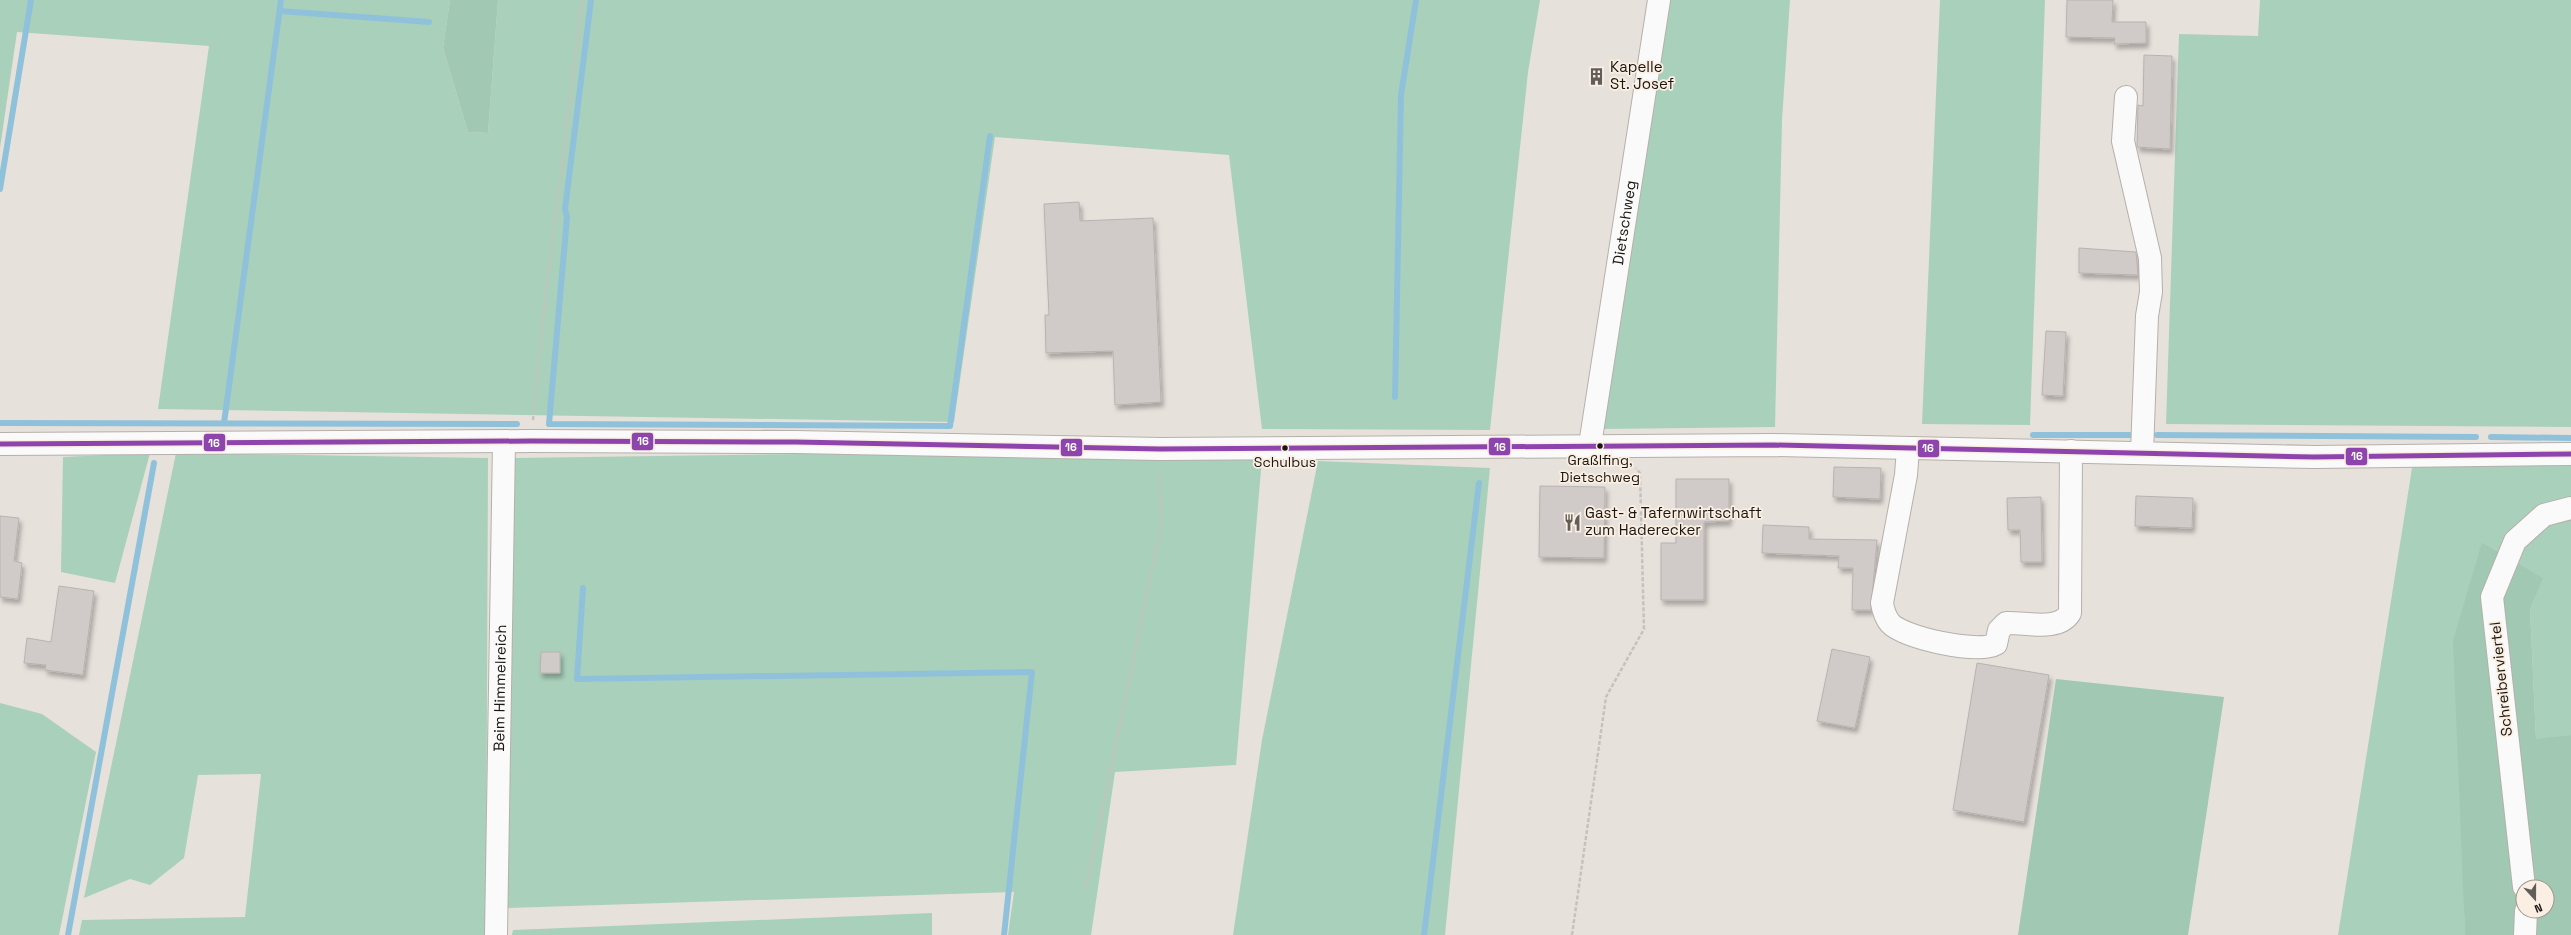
<svg xmlns="http://www.w3.org/2000/svg" width="2571" height="935" font-family="'Space Grotesk',sans-serif">
  <style>
    .green { fill: #a9d0bb }
    .forest { fill: #a0c8b2; fill-rule: evenodd }
    .lines { fill: none; stroke-linecap: round; stroke-linejoin: round }
    .stream { stroke: #8fc2da; stroke-width: 6 }
    .building { fill: #d0cac9; stroke: #b8b2b1; filter: url(#shadow) }
    .minor-casing { stroke: #b5b0ab; stroke-width: 24 }
    .path { stroke: #c4c2bf; stroke-width: 2.5; stroke-dasharray: 4 2; stroke-linecap: butt }
    .minor { stroke: #fbfafa; stroke-width: 22 }
    .bus-1-casing { stroke: #faefe2; stroke-width: 8 }
    .bus-1 { stroke: #8e44ad; stroke-width: 5 }
    .bus-dot { fill: #1a1612; stroke: #faefe2; stroke-width: 1.5 }
    .labels { text-anchor: middle; stroke-width: 3.5; stroke-linejoin: round; paint-order: stroke }
    .bus-label { font-size: 14px; fill: #1a1612; stroke: #faefe2 }
    .poi-label { font-size: 15px; fill: #1a1612; stroke: #faefe2; text-anchor: start }
    .street-label { font-size: 15px; fill: #1a1612; stroke: #faefe2 }
    .line-badge { stroke: #faefe2; stroke-width: 1.5 }
    .badge-label { font-size: 11px; text-anchor: middle; font-weight: bold; fill: #fff }
  </style>
  <defs>
    <filter id="shadow"><feDropShadow dx="2.5" dy="4.5" stdDeviation="2" flood-color="#0004"/></filter>
  </defs>
  <rect width="100%" height="100%" fill="#e7e1db"/>
  <g class="green">
    <polygon points="0,0 450,0 443,48 468,132 488,133 498,0 1540,0 1528,72 1490,430 1262,429 1229,155 995,137 954,422 158,409 209,46 17,32 0,148"/>
    <polygon points="1667,0 1790,0 1782,120 1775,427 1602,429"/>
    <polygon points="1940,0 2045,0 2030,425 1922,424"/>
    <polygon points="2260,0 2571,0 2571,427 2166,424 2179,34 2258,36"/>
    <polygon points="1160,449 1262,458 1236,765 1115,772 1091,935 1008,935 1014,892 505,908 515,458"/>
    <polygon points="150,453 115,583 61,572 63,457"/>
    <polygon points="176,453 488,458 486,935 79,935 82,920 245,917 261,774 198,775 184,858 150,885 130,879 84,898"/>
    <polygon points="1318,461 1490,468 1445,935 1233,935 1262,740"/>
    <polygon points="2413,462 2571,464 2571,735 2536,740 2530,609 2542,578 2482,542 2462,802 2465,935 2338,935"/>
    <polygon points="0,703 42,714 96,752 59,935 0,935"/>
    <polygon points="932,913 932,935 512,935 513,930"/>
  </g>
  <g class="forest">
    <polygon points="450,0 498,0 488,133 468,132 443,48"/>
    <path d="M2482,542L2543,578L2530,609L2536,739L2571,735V935H2465L2453,641ZM2523,887H2547V911H2523Z"/>
    <polygon points="2056,679 2224,697 2188,935 2018,935"/>
  </g>
  <g class="lines">
    <g class="stream">
      <polyline points="591,0 565,209 567,217 549,424 950,426 990,136"/>
      <polyline points="280,11 429,22"/>
      <polyline points="0,189 31,0"/>
      <polyline points="1395,397 1401,95 1416,0"/>
      <polyline points="0,423 517,424"/>
      <polyline points="224,423 281,0"/>
      <polyline points="2033,435 2130,435"/>
      <polyline points="2157,435 2476,437"/>
      <polyline points="2491,437 2571,438"/>
      <polyline points="583,588 577,679 1032,672 1004,935"/>
      <polyline points="68,935 154,463"/>
      <polyline points="1424,935 1479,483"/>
    </g>
  </g>
  <g class="building">
    <polygon points="2067,0 2113,0 2112,22 2146,22 2146,43 2114,44 2115,38 2066,37"/>
    <polygon points="2144,55 2172,56 2170,149 2137,147 2138,105 2143,106"/>
    <polygon points="1079,202 1080,221 1153,218 1161,402 1115,405 1113,351 1046,353 1045,315 1049,315 1044,204"/>
    <polygon points="2079,248 2136,252 2138,275 2079,273"/>
    <polygon points="2046,331 2066,332 2063,396 2042,395"/>
    <polygon points="1834,467 1881,468 1880,499 1833,497"/>
    <polygon points="1676,479 1729,479 1729,521 1704,522 1704,600 1661,600 1661,543 1676,543"/>
    <polygon points="1540,486 1605,487 1604,558 1539,557"/>
    <polygon points="2136,496 2193,498 2192,528 2135,526"/>
    <polygon points="2041,497 2042,562 2021,562 2020,530 2008,530 2007,498"/>
    <polygon points="0,516 19,518 14,561 22,563 18,599 0,597"/>
    <polygon points="1763,525 1809,527 1809,539 1877,540 1871,610 1852,610 1853,568 1838,568 1839,556 1762,553"/>
    <polygon points="59,586 94,591 83,675 45,670 46,665 24,663 27,638 51,642"/>
    <polygon points="1832,649 1870,657 1855,728 1817,721"/>
    <polygon points="541,652 560,652 560,673 540,673"/>
    <polygon points="1977,663 2049,675 2024,822 1953,810"/>
  </g>
  <g class="lines">
    <defs>
      <g id="minor">
        <polyline points="2126,97 2123,141 2150,258 2151,292 2147,316 2142,453"/>
        <polyline points="0,444 531,441 795,442 1160,449 1774,445 2314,457 2571,454"/>
        <path id="s1" d="M1590,445L1659,0"/>
        <path d="M1908,448L1906,475L1882,603C1883,609 1885,617 1890,623C1903,638 1978,654 1996,644L1999,630L2006,623C2026,622 2058,632 2070,613L2071,451"/>
        <polyline points="2524,887 2492,597 2515,541 2544,515 2571,508"/>
        <path id="s2" d="M496,935L504,442"/>
        <polyline points="2525,935 2526,911"/>
      </g>
    </defs>
    <use href="#minor" class="minor-casing"/>
    <g class="path">
      <polyline points="533,420 542,326 582,0"/>
      <polyline points="1086,888 1161,525 1160,470"/>
      <polyline points="1572,935 1606,697 1644,629 1640,473 1636,468"/>
    </g>
    <use href="#minor" class="minor"/>
    <defs>
      <polyline id="bus-1" points="0,444 531,441 795,442 1160,449 1774,445 2314,457 2571,454"/>
    </defs>
    <use href="#bus-1" class="bus-1-casing"/>
    <use href="#bus-1" class="bus-1"/>
  </g>
  <defs>
    <symbol id="building-bare" viewBox="-9 -9 18 18"><path d="M-4-6H4V6H1V3H-1V6H-4ZM-2.5-4.3h1.7v1.8h-1.7ZM.8-4.3h1.7v1.8H.8ZM-2.5-1h1.7V.8h-1.7ZM.8-1h1.7V.8H.8Z" fill="#625d58" stroke="#faefe2" stroke-width="2.5" paint-order="stroke"/></symbol>
    <symbol id="restaurant-bare" viewBox="-9 -9 18 18"><path d="M-5-6h1v4h1v-4h1v4h1v-4h1v5L-1.5 .5V6h-2V.5L-5-1ZM5-6V6H3V1.5H1.5Q1.5-4 5-6Z" fill="#625d58" stroke="#faefe2" stroke-width="2.5" paint-order="stroke"/></symbol>
  </defs>
  <g fill-rule="evenodd">
    <use href="#building-bare" x="1584" y="64" width="25" height="25"/>
    <use href="#restaurant-bare" x="1560" y="510" width="25" height="25"/>
  </g>
  <g class="bus-dot">
    <circle cx="1600" cy="446" r="3.5"/>
    <circle cx="1285" cy="448" r="3.5"/>
  </g>
  <g class="labels">
    <g class="bus-label">
      <text x="1600" y="465">Graßlfing,<tspan x="1600" dy="17">Dietschweg</tspan></text>
      <text x="1285" y="467">Schulbus</text>
    </g>
    <g class="poi-label">
      <text x="1610" y="72">Kapelle<tspan x="1610" dy="17">St. Josef</tspan></text>
      <text x="1585" y="518">Gast- &amp; Tafernwirtschaft<tspan x="1585" dy="17">zum Haderecker</tspan></text>
    </g>
    <g class="street-label">
      <text dy="5" stroke="none"><textPath href="#s1" startOffset="225">Dietschweg</textPath></text>
      <text transform="translate(2501 679) rotate(-96)" y="5">Schreiberviertel</text>
      <text dy="5" stroke="none"><textPath href="#s2" startOffset="247">Beim Himmelreich</textPath></text>
    </g>
  </g>
  <g class="line-badge">
    <rect x="631" y="432" width="23" height="19" rx="4" fill="#8e44ad"/>
    <rect x="203" y="433" width="23" height="19" rx="4" fill="#8e44ad"/>
    <rect x="1488" y="437" width="23" height="19" rx="4" fill="#8e44ad"/>
    <rect x="1060" y="438" width="23" height="19" rx="4" fill="#8e44ad"/>
    <rect x="1917" y="439" width="23" height="19" rx="4" fill="#8e44ad"/>
    <rect x="2345" y="447" width="23" height="19" rx="4" fill="#8e44ad"/>
  </g>
  <g class="badge-label">
    <text x="643" y="445">16</text>
    <text x="214" y="447">16</text>
    <text x="1500" y="451">16</text>
    <text x="1071" y="451">16</text>
    <text x="1928" y="452">16</text>
    <text x="2357" y="460">16</text>
  </g>
  <g transform="translate(2535 899) rotate(159)"><circle r="19" fill="#faefe2" stroke="#a0988f"/>
  <path d="M0-3L7 15L0 10L-7 15Z" fill="#625d58"/>
  <text y="-6" font-size="11" font-weight="bold" text-anchor="middle" fill="#1a1612">N</text>
  </g>
</svg>
